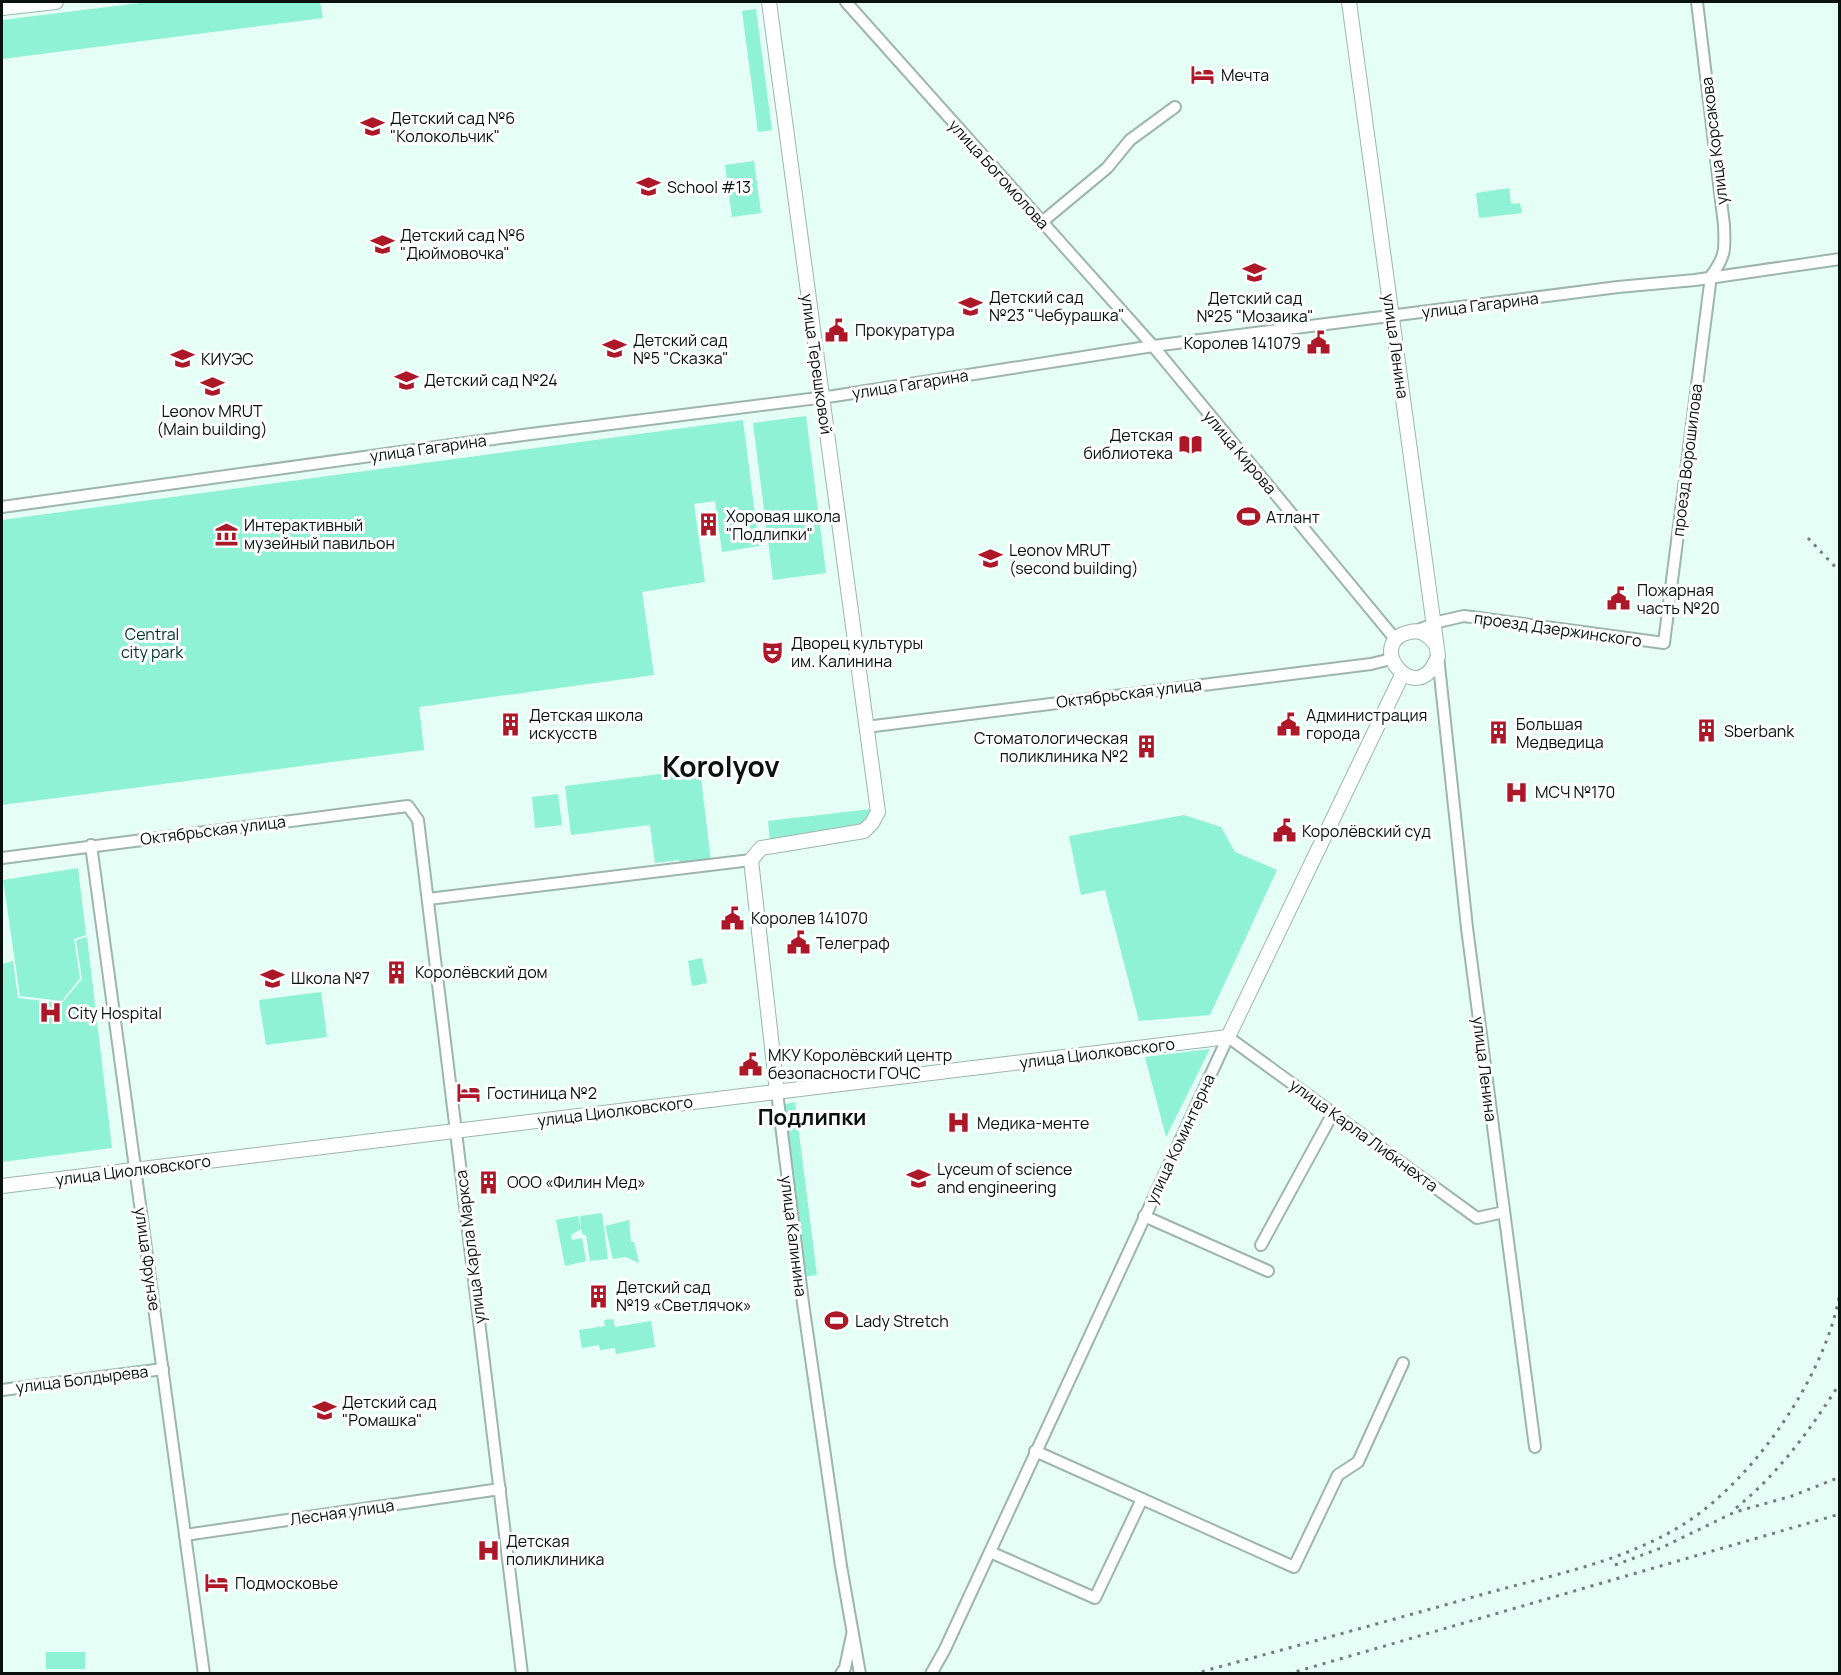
<svg xmlns="http://www.w3.org/2000/svg" width="1841" height="1675" font-family="Manrope,sans-serif">
  <style>
    .green { fill: #8ff2d5 }
    .lines { fill: none; stroke-linecap: round; stroke-linejoin: round }
    .minor-casing { stroke: #9db5ad; stroke-width: 14 }
    .major-casing { stroke: #9db5ad; stroke-width: 16 }
    .minor { stroke: #fff; stroke-width: 10 }
    .major { stroke: #fff; stroke-width: 14 }
    .rail { stroke: #6e7f7a; stroke-width: 3; stroke-dasharray: 3 6; stroke-linecap: butt }
    .labels { text-anchor: middle; stroke-width: 6; stroke-linejoin: round; paint-order: stroke }
    .poi-label { font-size: 16px; fill: #09120f; stroke: #fff; text-anchor: start }
    .street-label { font-size: 16px; fill: #09120f; stroke: #fff }
    .park-label { font-size: 16px; fill: #003327; stroke: #fff }
    .district-label { font-size: 22px; font-weight: bold; fill: #09120f; stroke: #fff }
    .town-label { font-size: 28px; font-weight: bold; fill: #09120f; stroke: #fff }
  </style>
  <rect width="100%" height="100%" fill="#e5fff6"/>
  <g class="green">
    <polygon points="148,2 320,2 323,18 2,59 2,20"/>
    <polygon points="756,9 772,130 758,132 742,11"/>
    <polygon points="754,161 761,213 732,217 725,165"/>
    <polygon points="1509,188 1511,204 1520,203 1522,213 1479,218 1476,193"/>
    <polygon points="806,416 826,573 773,580 753,423"/>
    <polygon points="743,420 759,546 722,552 715,501 694,504 705,582 642,592 654,675 419,707 424,750 2,805 2,520"/>
    <polygon points="700,769 711,862 680,866 679,860 655,863 650,825 571,835 565,786"/>
    <polygon points="558,794 562,825 535,828 532,797"/>
    <polygon points="871,809 867,824 770,842 768,821"/>
    <polygon points="1184,815 1221,827 1235,852 1277,870 1210,1015 1139,1021 1105,890 1081,895 1069,836"/>
    <polygon points="78,868 86,935 74,939 80,978 62,1001 20,996 3,880"/>
    <polygon points="87,937 112,1148 2,1162 2,964 13,961 18,998 62,1003 82,979 76,940"/>
    <polygon points="702,958 707,983 692,986 688,961"/>
    <polygon points="321,992 327,1037 266,1045 259,1000"/>
    <polygon points="1210,1049 1166,1137 1145,1057"/>
    <polygon points="795,1102 817,1275 803,1277 781,1105"/>
    <polygon points="602,1213 608,1259 590,1261 586,1235 583,1235 581,1229 571,1235 572,1240 582,1238 586,1261 565,1266 556,1220 578,1216 581,1229 580,1216"/>
    <polygon points="629,1220 631,1242 634,1242 639,1263 626,1257 613,1259 605,1226"/>
    <polygon points="613,1319 615,1327 651,1321 655,1347 616,1354 615,1348 600,1350 599,1345 582,1348 579,1330 605,1326 604,1320"/>
    <rect x="46" y="1652" width="39" height="17"/>
  </g>
  <g class="lines">
    <defs>
      <g id="minor">
        <polyline points="846,2 1153,346 1396,640"/>
        <polyline points="1042,222 1107,168 1130,140 1175,107"/>
        <polyline points="2,507 523,435 834,396 1153,346 1618,287 1695,280 1840,259"/>
        <path d="M1418,630L1442,621L1464,616L1664,643L1711,276C1726,256 1725,249 1724,225L1697,2"/>
        <polyline points="1438,656 1467,928 1535,1447"/>
        <polyline points="866,727 1371,664 1391,659"/>
        <polyline points="91,845 204,1674"/>
        <polyline points="2,858 408,806 418,820 522,1674"/>
        <polyline points="428,899 751,860"/>
        <polyline points="777,1092 803,1303 841,1566 860,1674"/>
        <polyline points="1144,1216 1268,1271"/>
        <polyline points="1261,1245 1333,1113"/>
        <polyline points="2,1390 163,1369"/>
        <polyline points="1035,1451 1294,1567 1338,1475 1358,1462 1403,1363"/>
        <polyline points="185,1535 500,1489"/>
        <polyline points="990,1552 1095,1598 1142,1499"/>
        <polyline points="841,1674 845,1668 852,1635"/>
        <polyline points="931,1674 945,1649 1228,1037 1477,1218 1504,1212"/>
      </g>
      <g id="major">
        <polyline points="769,2 878,812 872,823 864,831 761,848 751,860 777,1092"/>
        <path d="M1349,2L1438,656C1418,713 1362,642 1410,632C1422,629 1429,636 1436,645"/>
        <polyline points="2,8 56,2"/>
        <polyline points="2,1186 1228,1037 1402,675"/>
      </g>
    </defs>
    <use href="#minor" class="minor-casing"/>
    <use href="#major" class="major-casing"/>
    <use href="#minor" class="minor"/>
    <use href="#major" class="major"/>
    <g class="rail">
      <polyline points="1808,538 1840,572"/>
      <path d="M1736,1508C1779,1473 1810,1430 1840,1383"/>
      <polyline points="1615,1565 1661,1548 1735,1512 1792,1496 1840,1477"/>
      <path d="M1193,1674C1293,1647 1392,1620 1491,1592C1557,1574 1629,1560 1687,1522C1756,1477 1827,1373 1840,1292"/>
      <polyline points="1288,1674 1840,1514"/>
    </g>
  </g>
  <defs>
    <symbol id="hotel-bare" viewBox="-9 -9 18 18"><path d="M-6-4.5h1.5V1H6V5H4.5V3h-9V5H-6ZM-4 0a1.8 1.8 0 1 1 3.6 0ZM.5 0V-2.5h3Q6-2.5 6 0Z" fill="#ac1828" stroke="#fff" stroke-width="2.5" paint-order="stroke"/></symbol>
    <symbol id="school-bare" viewBox="-9 -9 18 18"><path d="M0-5L7-2L0 1L-7-2ZM-4 1L0 2.5L4 1V4Q0 6-4 4Z" fill="#ac1828" stroke="#fff" stroke-width="2.5" paint-order="stroke"/></symbol>
    <symbol id="civic-bare" viewBox="-9 -9 18 18"><path d="M-.6-6.5H3V-4.5H.6V-3L4-1V1h2V6H-6V1h2V-1L-.6-3ZM-1.2 2.5V6h2.4V2.5Z" fill="#ac1828" stroke="#fff" stroke-width="2.5" paint-order="stroke"/></symbol>
    <symbol id="university-bare" viewBox="-9 -9 18 18"><path d="M0-5L7-2L0 1L-7-2ZM-4 1L0 2.5L4 1V4Q0 6-4 4Z" fill="#ac1828" stroke="#fff" stroke-width="2.5" paint-order="stroke"/></symbol>
    <symbol id="library-bare" viewBox="-9 -9 18 18"><path d="M-6-4Q-3-5.5-.7-3.5V5Q-3 3-6 4ZM6-4Q3-5.5 .7-3.5V5Q3 3 6 4Z" fill="#ac1828" stroke="#fff" stroke-width="2.5" paint-order="stroke"/></symbol>
    <symbol id="stadium-bare" viewBox="-9 -9 18 18"><path d="M0-5a6.5 5 0 1 0 0 10a6.5 5 0 1 0 0-10ZM-3.5-1.8h7v3.6h-7Z" fill="#ac1828" stroke="#fff" stroke-width="2.5" paint-order="stroke"/></symbol>
    <symbol id="building-bare" viewBox="-9 -9 18 18"><path d="M-4-6H4V6H1V3H-1V6H-4ZM-2.5-4.3h1.7v1.8h-1.7ZM.8-4.3h1.7v1.8H.8ZM-2.5-1h1.7V.8h-1.7ZM.8-1h1.7V.8H.8Z" fill="#ac1828" stroke="#fff" stroke-width="2.5" paint-order="stroke"/></symbol>
    <symbol id="museum-bare" viewBox="-9 -9 18 18"><path d="M0-6L6-3V-2H-6V-3ZM-5-1h2V3h-2ZM-1-1h2V3h-2ZM3-1h2V3H3ZM-6 4H6V6H-6Z" fill="#ac1828" stroke="#fff" stroke-width="2.5" paint-order="stroke"/></symbol>
    <symbol id="theatre-bare" viewBox="-9 -9 18 18"><path d="M-5-5.5Q0-4 5-5.5V0Q5 5 0 6Q-5 5-5 0ZM-3.3-2.5H-1v1.5H-3.3ZM1-2.5H3.3v1.5H1ZM-2.8 1Q0 5.5 2.8 1Z" fill="#ac1828" stroke="#fff" stroke-width="2.5" paint-order="stroke"/></symbol>
    <symbol id="hospital-bare" viewBox="-9 -9 18 18"><path d="M-5-5h3v3.5h4V-5h3V5h-3V1.5h-4V5h-3Z" fill="#ac1828" stroke="#fff" stroke-width="2.5" paint-order="stroke"/></symbol>
  </defs>
  <g fill-rule="evenodd">
    <use href="#hotel-bare" x="1186" y="58" width="33" height="33"/>
    <use href="#school-bare" x="356" y="110" width="33" height="33"/>
    <use href="#school-bare" x="632" y="170" width="33" height="33"/>
    <use href="#school-bare" x="366" y="228" width="33" height="33"/>
    <use href="#school-bare" x="1238" y="256" width="33" height="33"/>
    <use href="#school-bare" x="954" y="290" width="33" height="33"/>
    <use href="#civic-bare" x="820" y="314" width="33" height="33"/>
    <use href="#civic-bare" x="1302" y="326" width="33" height="33"/>
    <use href="#school-bare" x="598" y="332" width="33" height="33"/>
    <use href="#university-bare" x="166" y="342" width="33" height="33"/>
    <use href="#school-bare" x="390" y="364" width="33" height="33"/>
    <use href="#university-bare" x="196" y="370" width="33" height="33"/>
    <use href="#library-bare" x="1174" y="428" width="33" height="33"/>
    <use href="#stadium-bare" x="1232" y="500" width="33" height="33"/>
    <use href="#building-bare" x="692" y="508" width="33" height="33"/>
    <use href="#museum-bare" x="210" y="518" width="33" height="33"/>
    <use href="#university-bare" x="974" y="542" width="33" height="33"/>
    <use href="#civic-bare" x="1602" y="582" width="33" height="33"/>
    <use href="#theatre-bare" x="756" y="636" width="33" height="33"/>
    <use href="#building-bare" x="494" y="708" width="33" height="33"/>
    <use href="#civic-bare" x="1272" y="708" width="33" height="33"/>
    <use href="#building-bare" x="1690" y="714" width="33" height="33"/>
    <use href="#building-bare" x="1482" y="716" width="33" height="33"/>
    <use href="#building-bare" x="1130" y="730" width="33" height="33"/>
    <use href="#hospital-bare" x="1500" y="776" width="33" height="33"/>
    <use href="#civic-bare" x="1268" y="814" width="33" height="33"/>
    <use href="#civic-bare" x="716" y="902" width="33" height="33"/>
    <use href="#civic-bare" x="782" y="926" width="33" height="33"/>
    <use href="#building-bare" x="380" y="956" width="33" height="33"/>
    <use href="#school-bare" x="256" y="962" width="33" height="33"/>
    <use href="#hospital-bare" x="34" y="996" width="33" height="33"/>
    <use href="#civic-bare" x="734" y="1048" width="33" height="33"/>
    <use href="#hotel-bare" x="452" y="1076" width="33" height="33"/>
    <use href="#hospital-bare" x="942" y="1106" width="33" height="33"/>
    <use href="#school-bare" x="902" y="1162" width="33" height="33"/>
    <use href="#building-bare" x="472" y="1166" width="33" height="33"/>
    <use href="#building-bare" x="582" y="1280" width="33" height="33"/>
    <use href="#stadium-bare" x="820" y="1304" width="33" height="33"/>
    <use href="#school-bare" x="308" y="1394" width="33" height="33"/>
    <use href="#hospital-bare" x="472" y="1534" width="33" height="33"/>
    <use href="#hotel-bare" x="200" y="1566" width="33" height="33"/>
  </g>
  <g class="labels">
    <g class="poi-label">
      <text x="1221" y="81">Мечта</text>
      <text x="390" y="124">Детский сад №6<tspan x="390" dy="18">"Колокольчик"</tspan></text>
      <text x="667" y="193">School #13</text>
      <text x="400" y="241">Детский сад №6<tspan x="400" dy="18">"Дюймовочка"</tspan></text>
      <text x="989" y="303">Детский сад<tspan x="989" dy="18">№23 "Чебурашка"</tspan></text>
      <text x="1255" y="304" text-anchor="middle">Детский сад<tspan x="1255" dy="18">№25 "Мозаика"</tspan></text>
      <text x="855" y="336">Прокуратура</text>
      <text x="633" y="346">Детский сад<tspan x="633" dy="18">№5 "Сказка"</tspan></text>
      <text x="1301" y="349" text-anchor="end">Королев 141079</text>
      <text x="201" y="365">КИУЭС</text>
      <text x="424" y="386">Детский сад №24</text>
      <text x="212" y="417" text-anchor="middle">Leonov MRUT<tspan x="212" dy="18">(Main building)</tspan></text>
      <text x="1173" y="441" text-anchor="end">Детская<tspan x="1173" dy="18">библиотека</tspan></text>
      <text x="726" y="522">Хоровая школа<tspan x="726" dy="18">"Подлипки"</tspan></text>
      <text x="1266" y="523">Атлант</text>
      <text x="244" y="531">Интерактивный<tspan x="244" dy="18">музейный павильон</tspan></text>
      <text x="1009" y="556">Leonov MRUT<tspan x="1009" dy="18">(second building)</tspan></text>
      <text x="1637" y="596">Пожарная<tspan x="1637" dy="18">часть №20</tspan></text>
      <text x="791" y="649">Дворец культуры<tspan x="791" dy="18">им. Калинина</tspan></text>
      <text x="529" y="721">Детская школа<tspan x="529" dy="18">искусств</tspan></text>
      <text x="1306" y="721">Администрация<tspan x="1306" dy="18">города</tspan></text>
      <text x="1516" y="730">Большая<tspan x="1516" dy="18">Медведица</tspan></text>
      <text x="1724" y="737">Sberbank</text>
      <text x="1128" y="744" text-anchor="end">Стоматологическая<tspan x="1128" dy="18">поликлиника №2</tspan></text>
      <text x="1535" y="798">МСЧ №170</text>
      <text x="1302" y="837">Королёвский суд</text>
      <text x="751" y="924">Королев 141070</text>
      <text x="816" y="949">Телеграф</text>
      <text x="415" y="978">Королёвский дом</text>
      <text x="291" y="984">Школа №7</text>
      <text x="68" y="1019">City Hospital</text>
      <text x="768" y="1061">МКУ Королёвский центр<tspan x="768" dy="18">безопасности ГОЧС</tspan></text>
      <text x="487" y="1099">Гостиница №2</text>
      <text x="977" y="1129">Медика-менте</text>
      <text x="937" y="1175">Lyceum of science<tspan x="937" dy="18">and engineering</tspan></text>
      <text x="507" y="1188">ООО «Филин Мед»</text>
      <text x="616" y="1293">Детский сад<tspan x="616" dy="18">№19 «Светлячок»</tspan></text>
      <text x="855" y="1327">Lady Stretch</text>
      <text x="342" y="1408">Детский сад<tspan x="342" dy="18">"Ромашка"</tspan></text>
      <text x="506" y="1547">Детская<tspan x="506" dy="18">поликлиника</tspan></text>
      <text x="235" y="1589">Подмосковье</text>
    </g>
    <g class="street-label">
      <text transform="translate(1714 141) rotate(-97)" y="6">улица Корсакова</text>
      <text transform="translate(999 174) rotate(48)" y="6">улица Богомолова</text>
      <text transform="translate(1480 305) rotate(-7)" y="6">улица Гагарина</text>
      <text transform="translate(1396 346) rotate(82)" y="6">улица Ленина</text>
      <text transform="translate(817 364) rotate(82)" y="6">улица Терешковой</text>
      <text transform="translate(910 384) rotate(-9)" y="6">улица Гагарина</text>
      <text transform="translate(428 448) rotate(-8)" y="6">улица Гагарина</text>
      <text transform="translate(1240 452) rotate(50)" y="6">улица Кирова</text>
      <text transform="translate(1687 460) rotate(-83)" y="6">проезд Ворошилова</text>
      <text transform="translate(1558 629) rotate(8)" y="6">проезд Дзержинского</text>
      <text transform="translate(1129 693) rotate(-7)" y="6">Октябрьская улица</text>
      <text transform="translate(213 830) rotate(-7)" y="6">Октябрьская улица</text>
      <text transform="translate(1097 1053) rotate(-7)" y="6">улица Циолковского</text>
      <text transform="translate(1485 1069) rotate(83)" y="6">улица Ленина</text>
      <text transform="translate(615 1111) rotate(-7)" y="6">улица Циолковского</text>
      <text transform="translate(1364 1135) rotate(36)" y="6">улица Карла Либкнехта</text>
      <text transform="translate(1180 1139) rotate(-65)" y="6">улица Коминтерна</text>
      <text transform="translate(133 1170) rotate(-7)" y="6">улица Циолковского</text>
      <text transform="translate(794 1236) rotate(83)" y="6">улица Калинина</text>
      <text transform="translate(470 1247) rotate(-97)" y="6">улица Карла Маркса</text>
      <text transform="translate(148 1259) rotate(82)" y="6">улица Фрунзе</text>
      <text transform="translate(82 1379) rotate(-7)" y="6">улица Болдырева</text>
      <text transform="translate(342 1512) rotate(-8)" y="6">Лесная улица</text>
    </g>
    <g class="park-label">
      <text x="152" y="640">Central<tspan x="152" dy="18">city park</tspan></text>
    </g>
    <g class="district-label">
      <text x="812" y="1125">Подлипки</text>
    </g>
    <g class="town-label">
      <text x="721" y="777">Korolyov</text>
    </g>
  </g>
  <rect width="1841" height="1675" fill="none" stroke="#09120f" stroke-width="6"/>
</svg>
